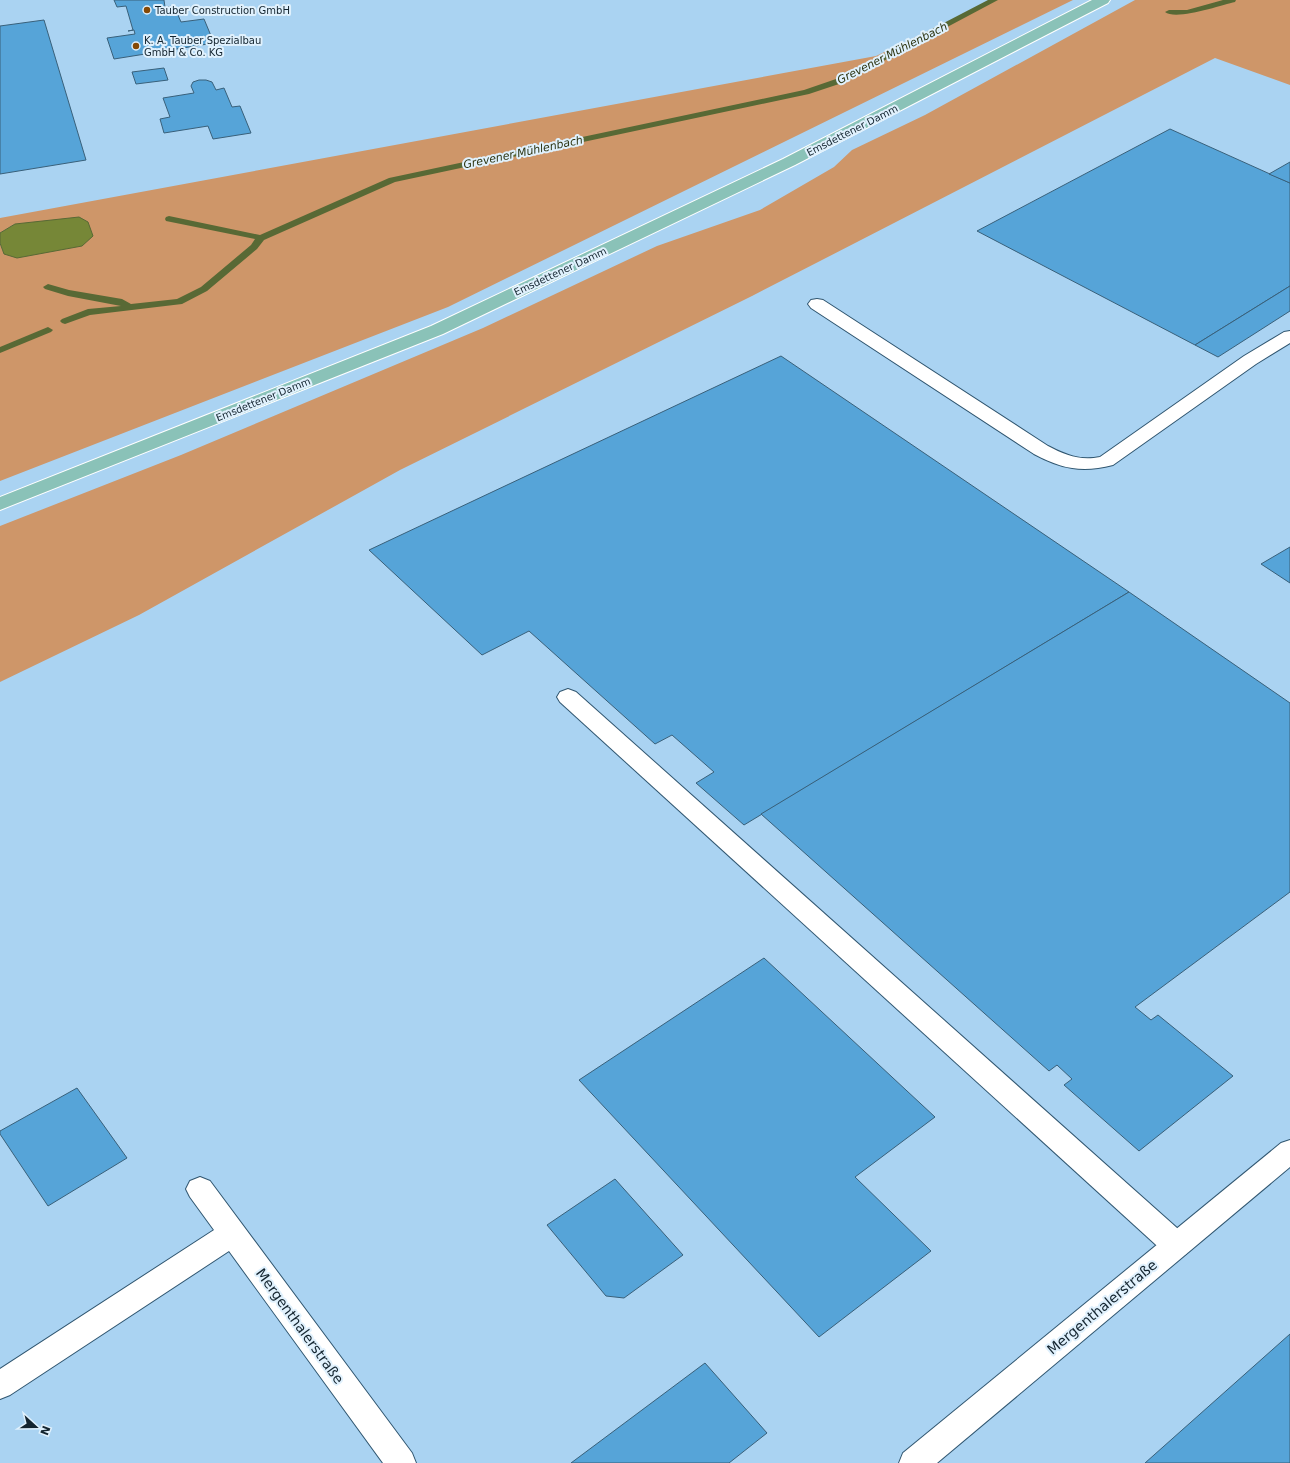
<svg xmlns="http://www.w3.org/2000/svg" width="1290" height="1463" font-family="'DejaVu Sans',sans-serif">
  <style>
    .green { fill: #ce9669 }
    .water { fill: #768737; stroke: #586935 }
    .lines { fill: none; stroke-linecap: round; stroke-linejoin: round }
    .stream { fill: #586935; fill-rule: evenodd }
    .building { fill: #56a4d8; stroke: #39607a }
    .lane-casing { stroke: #305670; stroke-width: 2 }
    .street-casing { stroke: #305670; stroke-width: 2 }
    .primary-casing { stroke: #fff; stroke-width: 2 }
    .lane { fill: #fff; fill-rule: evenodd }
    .street { fill: #fff; fill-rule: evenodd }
    .primary { fill: #8ac2b8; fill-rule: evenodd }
    .poi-dot { fill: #854905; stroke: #e0f1fd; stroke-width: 1.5 }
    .labels { text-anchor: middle; stroke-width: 4; stroke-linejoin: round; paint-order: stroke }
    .far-poi-label { font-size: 10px; fill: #13242f; stroke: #e0f1fd; text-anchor: start }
    .far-street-label { font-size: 10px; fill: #13242f; stroke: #e0f1fd }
    .far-water-label { font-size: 11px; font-style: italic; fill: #2c3411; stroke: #e0f1fd }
    .near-street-label { font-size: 14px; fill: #13242f; stroke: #e0f1fd }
  </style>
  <rect width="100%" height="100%" fill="#aad3f2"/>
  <g class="green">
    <polygon points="993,0 1073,0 448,307 0,481 0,243 4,254 15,224 0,233 0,218 876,56"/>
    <polygon points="1135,0 1290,0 1290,85 1215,58 752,296 400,470 139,615 0,682 0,526 181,455 483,328 657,246 760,210 834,167 852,150 925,115"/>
  </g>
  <polygon class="water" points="79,217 88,222 93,236 82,246 17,258 4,254 0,243 0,233 15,224"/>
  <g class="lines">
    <g class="stream">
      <polygon points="988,0 998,0 842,83 809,94 395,182 264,240 257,249 207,291 182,304 90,315 65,324 62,323 60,321 62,319 88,309 121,306 68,296 45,289 43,287 48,284 69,290 122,299 131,304 177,299 201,287 251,245 255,239 166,221 165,219 166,217 169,216 260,235 389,178 804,90 836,79"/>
      <path d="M1223,0H1236L1235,2C1221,5 1176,21 1165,12L1169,10H1187Z"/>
      <polygon points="48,327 53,330 51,332 0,353 0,347"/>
    </g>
  </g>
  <g class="building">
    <polygon points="114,0 164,0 165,7 174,6 181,22 204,19 214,43 114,59 107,38 135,34 134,30 128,31 133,30 126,6 117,7"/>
    <polygon points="44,20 86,160 0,174 0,26"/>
    <polygon points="164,68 168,80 136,84 132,72"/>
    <polygon points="199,80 206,80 212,82 216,90 224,88 232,107 240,106 251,133 213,139 208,126 164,133 160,119 170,117 163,98 194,93 191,86 193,82"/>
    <polygon points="1170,129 1290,183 1290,286 1195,345 977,231"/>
    <polygon points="1290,162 1290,183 1269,174"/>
    <polygon points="1290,286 1290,311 1218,357 1195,345"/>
    <polygon points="781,356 1129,592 744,825 696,783 714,772 672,735 655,744 529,631 482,655 369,550"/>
    <polygon points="1290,547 1290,583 1261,564"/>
    <polygon points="1129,592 1290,703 1290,892 1135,1007 1151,1020 1158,1015 1233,1076 1139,1151 1064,1085 1072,1079 1057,1065 1049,1071 761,814"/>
    <polygon points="764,958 935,1117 855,1177 931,1251 819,1337 579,1080"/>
    <polygon points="77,1088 127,1158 48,1206 0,1134 0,1131"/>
    <polygon points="615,1179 683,1255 624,1298 606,1296 547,1225"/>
    <polygon points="1290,1334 1290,1463 1145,1463"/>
    <polygon points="705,1363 767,1433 729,1463 571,1463"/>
  </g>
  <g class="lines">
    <defs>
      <g id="lane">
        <path d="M817,299L823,300L1048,446C1065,455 1080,461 1100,457L1244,356L1284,332L1290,331V343L1256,364L1113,465C1082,473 1062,469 1034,454L811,308L808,304L811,300Z"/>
        <polygon points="568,689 576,692 1186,1236 1190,1245 1186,1254 1176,1257 1166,1254 560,702 557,697 560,692"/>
        <polygon points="200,1177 210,1181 412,1453 416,1463 383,1463 229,1251 10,1395 0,1399 0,1369 214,1230 190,1197 186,1189 190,1181"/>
      </g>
      <polygon id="street" points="1290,1140 1290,1167 937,1463 899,1463 903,1453 1281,1143"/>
      <polygon id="primary" points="1092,0 1110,0 1108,3 795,165 443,334 0,510 0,497 431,326 783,159"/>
    </defs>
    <use href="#lane" class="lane-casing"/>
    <use href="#street" class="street-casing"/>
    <use href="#primary" class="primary-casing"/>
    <use href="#lane" class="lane"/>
    <use href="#street" class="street"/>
    <use href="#primary" class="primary"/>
  </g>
  <g class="poi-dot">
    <circle cx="147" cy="10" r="4"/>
    <circle cx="136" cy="46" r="4"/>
  </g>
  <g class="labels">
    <g class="far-poi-label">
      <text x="155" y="14">Tauber Construction GmbH</text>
      <text x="144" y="44">K. A. Tauber Spezialbau<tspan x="144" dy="12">GmbH &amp; Co. KG</tspan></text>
    </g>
    <g class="far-street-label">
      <text transform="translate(852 130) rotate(-27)" y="4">Emsdettener Damm</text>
      <text transform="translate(560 271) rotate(-25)" y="4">Emsdettener Damm</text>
      <text transform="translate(263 399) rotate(-22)" y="4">Emsdettener Damm</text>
    </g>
    <g class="far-water-label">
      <text transform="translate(892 53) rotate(-27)" y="4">Grevener Mühlenbach</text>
      <text transform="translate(523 152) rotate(-12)" y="4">Grevener Mühlenbach</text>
    </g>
    <g class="near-street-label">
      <text transform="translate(1102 1307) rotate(-40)" y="5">Mergenthalerstraße</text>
      <text transform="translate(300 1326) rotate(54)" y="5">Mergenthalerstraße</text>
    </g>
  </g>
  <g transform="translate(36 1427) rotate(111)" stroke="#e0f1fd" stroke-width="3" paint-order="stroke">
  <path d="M0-3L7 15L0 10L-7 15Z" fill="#13242f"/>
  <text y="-6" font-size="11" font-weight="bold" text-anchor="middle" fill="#13242f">N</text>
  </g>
</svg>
